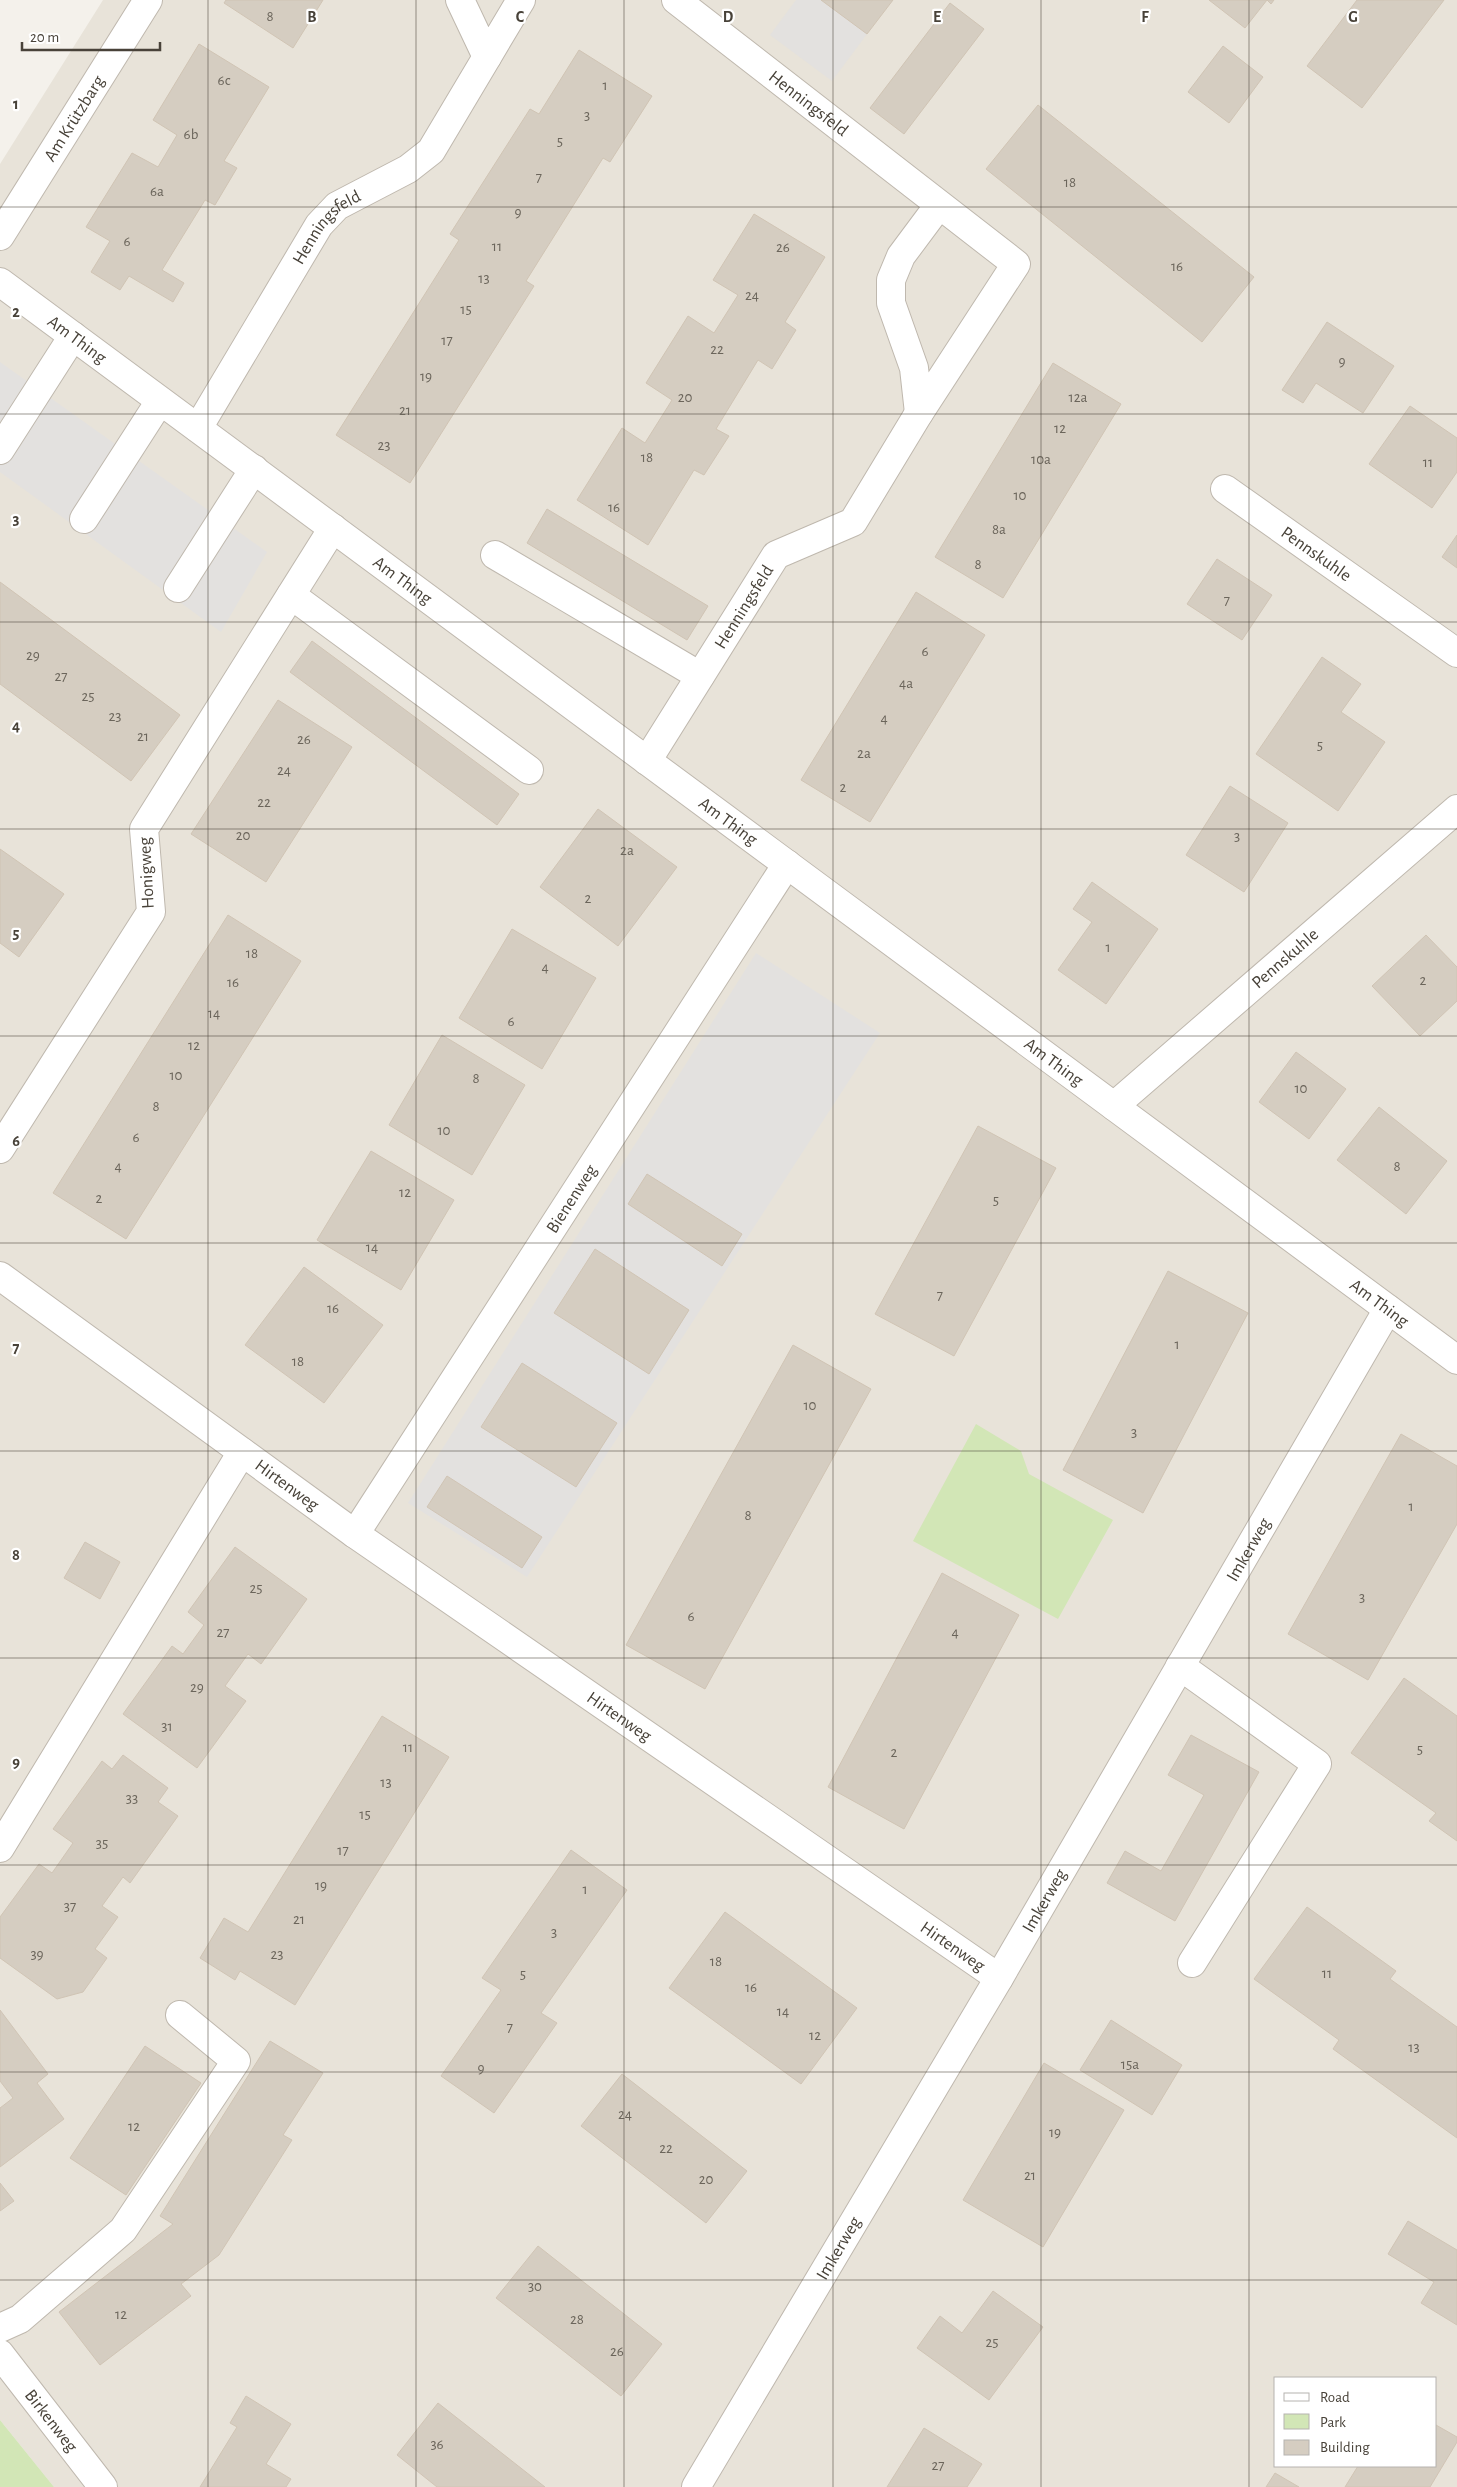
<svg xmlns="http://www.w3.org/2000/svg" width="1457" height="2487" font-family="'Alegreya Sans',sans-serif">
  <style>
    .residential { fill: #e8e3d9; fill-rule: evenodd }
    .green { fill: #d2e6b6 }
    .parking { fill: #e3e1df }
    .building { fill: #d5cdc1; stroke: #d0c4b4 }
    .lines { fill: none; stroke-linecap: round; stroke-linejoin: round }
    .service-casing { stroke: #bfb8ae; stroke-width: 30 }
    .minor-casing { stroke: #bfb8ae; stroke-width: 30 }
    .service { stroke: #fff; stroke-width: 28 }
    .minor { stroke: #fff; stroke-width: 28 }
    .grid { fill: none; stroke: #484239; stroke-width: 1; stroke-opacity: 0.55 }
    .labels { text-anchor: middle; stroke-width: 4.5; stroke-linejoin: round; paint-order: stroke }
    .number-label { font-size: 15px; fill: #6b655b }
    .street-label { font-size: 18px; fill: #484239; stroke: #fff }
    .grid-label { font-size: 16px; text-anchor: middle; font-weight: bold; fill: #484239; stroke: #fff; stroke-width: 4.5; stroke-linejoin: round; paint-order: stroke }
  </style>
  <rect width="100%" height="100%" fill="#f4f1eb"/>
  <path class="residential" d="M103,0H1457V2487H54L0,2420V164ZM1276,2378H1436V2466H1276Z"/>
  <g class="green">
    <polygon points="976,1424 1021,1451 1029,1474 1113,1520 1058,1619 913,1541"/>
    <polygon points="0,2420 54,2487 0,2487"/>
  </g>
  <g class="parking">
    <polygon points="796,0 821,0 867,34 832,81 770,35"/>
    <polygon points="0,362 267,552 221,632 0,472"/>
    <polygon points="756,953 880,1033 527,1577 408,1503"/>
  </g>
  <g class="building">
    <polygon points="226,0 323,0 293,48 224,3"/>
    <polygon points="821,0 893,0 867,34"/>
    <polygon points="1209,0 1274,0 1271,4 1267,0 1245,28"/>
    <polygon points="1357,0 1444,0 1362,108 1307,66"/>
    <polygon points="950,3 984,29 904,134 870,108"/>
    <polygon points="199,44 269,87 224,161 237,168 215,205 205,200 162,270 184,283 173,302 129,276 120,290 91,272 110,241 86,227 132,153 158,167 177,135 153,120"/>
    <polygon points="1223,46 1263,77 1229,123 1188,92"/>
    <polygon points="579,50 652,96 610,162 603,158 526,281 534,286 410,483 336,435 459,240 450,234 530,109 539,114"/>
    <polygon points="1038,105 1254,277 1202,342 986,169"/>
    <polygon points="754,214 825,257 785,322 796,330 772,369 758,360 716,429 729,436 704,475 694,470 648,545 577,500 622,428 645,443 672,400 646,383 688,316 714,333 738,295 713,280"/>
    <polygon points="1327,322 1394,366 1363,413 1316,383 1303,403 1282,390"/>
    <polygon points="1053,363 1121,404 1003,598 935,557"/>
    <polygon points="1410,406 1457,438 1457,472 1432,508 1369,464"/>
    <polygon points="547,509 708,606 687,640 527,543"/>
    <polygon points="1457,535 1457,568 1442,557"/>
    <polygon points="1217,559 1272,595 1242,640 1187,604"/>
    <polygon points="0,582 180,715 131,781 0,684"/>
    <polygon points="916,592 985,635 870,822 801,780"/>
    <polygon points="312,641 519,794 497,825 290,672"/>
    <polygon points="1322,657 1361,684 1341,712 1385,742 1338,811 1256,754"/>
    <polygon points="278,700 352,747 266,882 191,834"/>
    <polygon points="1230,786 1288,823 1244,892 1186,855"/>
    <polygon points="598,809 677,867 618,946 540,887"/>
    <polygon points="0,849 64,894 19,957 0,943"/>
    <polygon points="1092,882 1158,929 1106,1004 1058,970 1092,922 1073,909"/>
    <polygon points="228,915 301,961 126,1239 53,1193"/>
    <polygon points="512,929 596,978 542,1069 459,1018"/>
    <polygon points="1426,935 1457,967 1457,1001 1420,1036 1372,986"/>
    <polygon points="442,1035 525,1085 472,1175 389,1125"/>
    <polygon points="1296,1052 1346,1089 1309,1139 1259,1102"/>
    <polygon points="1379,1107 1447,1161 1406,1214 1337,1160"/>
    <polygon points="978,1126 1056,1168 954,1356 875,1314"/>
    <polygon points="371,1151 454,1200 401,1290 317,1240"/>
    <polygon points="647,1174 742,1234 722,1266 628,1204"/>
    <polygon points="595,1249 689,1310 649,1374 554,1313"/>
    <polygon points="304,1267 383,1325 324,1403 245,1345"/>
    <polygon points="1168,1271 1248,1313 1143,1513 1063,1470"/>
    <polygon points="793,1345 871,1389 705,1689 626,1645"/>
    <polygon points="522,1363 617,1423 576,1487 481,1427"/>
    <polygon points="1401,1434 1457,1466 1457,1524 1368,1680 1288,1634"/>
    <polygon points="447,1476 542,1537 522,1568 427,1507"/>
    <polygon points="85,1542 120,1562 100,1599 64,1578"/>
    <polygon points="235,1547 307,1599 261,1664 248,1654 225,1686 246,1701 197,1768 123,1714 172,1646 183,1654 204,1625 188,1612"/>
    <polygon points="942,1573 1019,1615 904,1829 828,1787"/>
    <polygon points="1404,1678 1457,1716 1457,1841 1429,1821 1436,1813 1351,1753"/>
    <polygon points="382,1716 449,1757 295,2005 240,1971 235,1980 200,1958 224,1918 248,1932"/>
    <polygon points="1191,1735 1259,1772 1175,1921 1107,1883 1125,1851 1161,1871 1204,1795 1168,1775"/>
    <polygon points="123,1755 168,1788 158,1802 178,1816 130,1883 123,1877 102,1906 118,1917 95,1949 107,1958 83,1992 57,1999 0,1958 0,1917 39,1864 52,1873 73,1843 53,1829 102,1761 112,1769"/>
    <polygon points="571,1850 627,1890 541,2013 557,2023 494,2113 441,2076 501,1990 482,1978"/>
    <polygon points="1307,1907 1396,1971 1390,1979 1457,2027 1457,2138 1333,2049 1339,2040 1254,1979"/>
    <polygon points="725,1912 857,2008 801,2084 669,1988"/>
    <polygon points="0,2010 48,2074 37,2083 64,2119 0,2167 0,2108 13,2098 0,2081"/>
    <polygon points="1111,2020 1182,2065 1152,2115 1080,2070"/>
    <polygon points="270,2041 323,2073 283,2135 292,2140 219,2255 181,2284 191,2296 100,2365 59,2312 173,2224 160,2216"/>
    <polygon points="145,2046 201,2083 126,2195 70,2158"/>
    <polygon points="1044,2063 1124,2110 1043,2247 963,2200"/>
    <polygon points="622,2074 747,2171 706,2223 581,2126"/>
    <polygon points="0,2183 14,2201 0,2211"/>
    <polygon points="1408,2221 1457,2250 1457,2325 1421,2303 1434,2282 1388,2254"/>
    <polygon points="538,2246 662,2344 621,2396 496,2298"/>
    <polygon points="993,2291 1043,2327 989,2400 917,2348 940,2316 962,2333"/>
    <polygon points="246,2396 291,2424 266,2464 291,2479 286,2487 200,2487 237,2427 230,2423"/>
    <polygon points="438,2403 545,2487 437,2487 397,2455"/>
    <polygon points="1436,2425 1457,2437 1457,2442 1430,2487 1345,2487 1358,2466 1436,2466"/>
    <polygon points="924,2428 982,2464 967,2487 887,2487"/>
    <polygon points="1275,2473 1299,2487 1266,2487"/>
  </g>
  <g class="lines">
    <defs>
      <g id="service">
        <polyline points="0,450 73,336"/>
        <polyline points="84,519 160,401"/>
        <polyline points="495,555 700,676"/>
        <polyline points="178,588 254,469"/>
        <polyline points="1180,1666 1317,1764 1192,1963"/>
        <polyline points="0,2328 20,2319 123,2230 236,2061 180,2015"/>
      </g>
      <g id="minor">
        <polyline points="460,0 487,57 521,0"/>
        <path id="s1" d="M676,0L1016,264L919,413L914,368L891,303V280L901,256L939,205"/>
        <path id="s2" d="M0,236L148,0"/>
        <path id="s3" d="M0,282L1457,1360"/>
        <path id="s4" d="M198,428L319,225L337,206L408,169L431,151L487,57"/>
        <path id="s5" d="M1225,489L1457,653"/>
        <polyline points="291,595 529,770"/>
        <path id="s6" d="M647,761L776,555L853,522L919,413"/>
        <path id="s7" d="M1114,1106L1457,809"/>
        <polyline points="0,1149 151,912 144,829 333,528"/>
        <path id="s8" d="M0,1276L355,1534L999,1978"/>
        <path id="s9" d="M355,1534L787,864"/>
        <polyline points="0,1848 242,1452"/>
        <path id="s10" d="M0,2354L103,2487"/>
        <path id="s11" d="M696,2487L999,1978L1388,1309"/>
      </g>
    </defs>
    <use href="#service" class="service-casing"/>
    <use href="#minor" class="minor-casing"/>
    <use href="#service" class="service"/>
    <use href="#minor" class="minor"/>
  </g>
  <path class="grid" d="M208,0V2487M416,0V2487M624,0V2487M833,0V2487M1041,0V2487M1249,0V2487M0,207H1457M0,414H1457M0,622H1457M0,829H1457M0,1036H1457M0,1243H1457M0,1451H1457M0,1658H1457M0,1865H1457M0,2072H1457M0,2280H1457"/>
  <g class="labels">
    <g class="number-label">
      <text x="270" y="21">8</text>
      <text x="224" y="85">6c</text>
      <text x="605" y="90">1</text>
      <text x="587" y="120">3</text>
      <text x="191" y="139">6b</text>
      <text x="560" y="146">5</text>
      <text x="539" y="182">7</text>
      <text x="1070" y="187">18</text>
      <text x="157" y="196">6a</text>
      <text x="518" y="217">9</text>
      <text x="127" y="246">6</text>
      <text x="497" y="251">11</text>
      <text x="783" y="252">26</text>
      <text x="1177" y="271">16</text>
      <text x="484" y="283">13</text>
      <text x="752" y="300">24</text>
      <text x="466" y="314">15</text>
      <text x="447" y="345">17</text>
      <text x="717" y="354">22</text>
      <text x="1342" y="366">9</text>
      <text x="426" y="381">19</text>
      <text x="685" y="402">20</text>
      <text x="1078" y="402">12a</text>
      <text x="405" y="415">21</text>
      <text x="1060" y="433">12</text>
      <text x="384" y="450">23</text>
      <text x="647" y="462">18</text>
      <text x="1041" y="464">10a</text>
      <text x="1428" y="467">11</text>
      <text x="1020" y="500">10</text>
      <text x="614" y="512">16</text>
      <text x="999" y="534">8a</text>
      <text x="978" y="569">8</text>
      <text x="1227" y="605">7</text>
      <text x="925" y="656">6</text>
      <text x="33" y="660">29</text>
      <text x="61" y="681">27</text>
      <text x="906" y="688">4a</text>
      <text x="88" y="701">25</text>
      <text x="115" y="721">23</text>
      <text x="884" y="723">4</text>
      <text x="143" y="741">21</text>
      <text x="304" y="744">26</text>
      <text x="1320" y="750">5</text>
      <text x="864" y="758">2a</text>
      <text x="284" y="775">24</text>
      <text x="843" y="792">2</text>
      <text x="264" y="807">22</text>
      <text x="243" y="840">20</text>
      <text x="1237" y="841">3</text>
      <text x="627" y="855">2a</text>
      <text x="588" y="903">2</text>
      <text x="1108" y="952">1</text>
      <text x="252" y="958">18</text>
      <text x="545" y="972">4</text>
      <text x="1423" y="985">2</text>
      <text x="233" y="987">16</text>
      <text x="214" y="1018">14</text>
      <text x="511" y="1026">6</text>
      <text x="194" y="1050">12</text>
      <text x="176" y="1080">10</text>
      <text x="476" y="1083">8</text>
      <text x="1301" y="1093">10</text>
      <text x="156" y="1111">8</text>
      <text x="444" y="1135">10</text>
      <text x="136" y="1142">6</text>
      <text x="118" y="1171">4</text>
      <text x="1397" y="1171">8</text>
      <text x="405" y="1197">12</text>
      <text x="99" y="1203">2</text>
      <text x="996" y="1205">5</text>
      <text x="372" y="1252">14</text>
      <text x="940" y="1300">7</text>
      <text x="333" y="1313">16</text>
      <text x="1177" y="1349">1</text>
      <text x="298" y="1366">18</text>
      <text x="810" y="1410">10</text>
      <text x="1134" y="1437">3</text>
      <text x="1411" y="1511">1</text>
      <text x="748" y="1520">8</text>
      <text x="256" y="1593">25</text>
      <text x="1362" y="1602">3</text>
      <text x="691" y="1621">6</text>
      <text x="223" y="1637">27</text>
      <text x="955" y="1637">4</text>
      <text x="197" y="1692">29</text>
      <text x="167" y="1731">31</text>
      <text x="408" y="1752">11</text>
      <text x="1420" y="1754">5</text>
      <text x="894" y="1757">2</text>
      <text x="386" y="1787">13</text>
      <text x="132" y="1803">33</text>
      <text x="365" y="1819">15</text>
      <text x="102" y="1848">35</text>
      <text x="343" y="1855">17</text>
      <text x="321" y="1890">19</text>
      <text x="585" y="1894">1</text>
      <text x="70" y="1911">37</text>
      <text x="299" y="1924">21</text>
      <text x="554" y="1937">3</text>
      <text x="37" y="1959">39</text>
      <text x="277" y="1959">23</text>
      <text x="716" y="1966">18</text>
      <text x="1327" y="1978">11</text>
      <text x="523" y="1979">5</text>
      <text x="751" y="1992">16</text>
      <text x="783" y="2016">14</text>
      <text x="510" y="2032">7</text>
      <text x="815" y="2040">12</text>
      <text x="1414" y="2052">13</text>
      <text x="1130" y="2069">15a</text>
      <text x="481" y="2073">9</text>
      <text x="625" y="2119">24</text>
      <text x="134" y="2131">12</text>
      <text x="1055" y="2137">19</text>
      <text x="666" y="2153">22</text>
      <text x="1030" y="2180">21</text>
      <text x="706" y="2184">20</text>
      <text x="535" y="2291">30</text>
      <text x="121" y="2319">12</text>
      <text x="577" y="2324">28</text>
      <text x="992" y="2347">25</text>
      <text x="617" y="2356">26</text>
      <text x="437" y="2449">36</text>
      <text x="938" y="2470">27</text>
    </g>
    <g class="street-label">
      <text dy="6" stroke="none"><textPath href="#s1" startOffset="168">Henningsfeld</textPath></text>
      <text dy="6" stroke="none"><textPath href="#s2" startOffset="139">Am Krützbarg</textPath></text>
      <text dy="6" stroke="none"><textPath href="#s4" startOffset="240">Henningsfeld</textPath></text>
      <text dy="6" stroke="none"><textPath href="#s3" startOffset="96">Am Thing</textPath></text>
      <text dy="6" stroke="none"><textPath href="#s5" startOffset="112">Pennskuhle</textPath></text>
      <text dy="6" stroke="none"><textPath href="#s3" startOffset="501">Am Thing</textPath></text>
      <text dy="6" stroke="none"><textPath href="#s6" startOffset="182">Henningsfeld</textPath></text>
      <text dy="6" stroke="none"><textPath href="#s3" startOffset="906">Am Thing</textPath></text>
      <text transform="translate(146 873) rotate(-93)" y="6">Honigweg</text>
      <text dy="6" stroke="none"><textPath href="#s7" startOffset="226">Pennskuhle</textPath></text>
      <text dy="6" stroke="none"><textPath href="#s3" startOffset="1311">Am Thing</textPath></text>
      <text dy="6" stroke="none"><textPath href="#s9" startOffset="399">Bienenweg</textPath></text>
      <text dy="6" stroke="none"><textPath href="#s3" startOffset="1716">Am Thing</textPath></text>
      <text dy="6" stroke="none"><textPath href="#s8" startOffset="355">Hirtenweg</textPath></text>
      <text dy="6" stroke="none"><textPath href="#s11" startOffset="1088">Imkerweg</textPath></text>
      <text dy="6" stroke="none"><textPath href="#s8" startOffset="760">Hirtenweg</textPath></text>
      <text dy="6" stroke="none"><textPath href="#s11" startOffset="682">Imkerweg</textPath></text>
      <text dy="6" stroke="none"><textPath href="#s8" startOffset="1165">Hirtenweg</textPath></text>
      <text dy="6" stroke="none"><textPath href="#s11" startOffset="278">Imkerweg</textPath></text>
      <text dy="6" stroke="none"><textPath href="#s10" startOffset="84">Birkenweg</textPath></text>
    </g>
  </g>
  <g class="grid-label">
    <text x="312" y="22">B</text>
    <text x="520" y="22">C</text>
    <text x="728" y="22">D</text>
    <text x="937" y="22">E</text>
    <text x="1145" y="22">F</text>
    <text x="1353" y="22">G</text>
    <text x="16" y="109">1</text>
    <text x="16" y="317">2</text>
    <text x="16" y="524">3</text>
    <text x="16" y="731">4</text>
    <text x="16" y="938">5</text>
    <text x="16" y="1146">6</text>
    <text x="16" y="1353">7</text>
    <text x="16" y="1560">8</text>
    <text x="16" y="1767">9</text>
  </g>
  <rect x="1274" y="2377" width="162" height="90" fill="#ffffff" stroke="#b6b3b0"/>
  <rect x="1284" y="2393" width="25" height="8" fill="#ffffff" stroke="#b6b3b0"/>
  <text x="1320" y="2402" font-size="15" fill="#484239">Road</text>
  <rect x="1284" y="2414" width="25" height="15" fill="#d2e6b6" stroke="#b6b3b0"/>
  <text x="1320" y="2427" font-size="15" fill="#484239">Park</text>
  <rect x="1284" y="2440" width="25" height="15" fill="#d5cdc1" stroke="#b6b3b0"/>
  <text x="1320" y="2452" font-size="15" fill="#484239">Building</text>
  <path d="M22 42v8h138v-8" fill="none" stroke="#484239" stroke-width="2.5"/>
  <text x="30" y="42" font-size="15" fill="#484239" stroke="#ffffff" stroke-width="4" paint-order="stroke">20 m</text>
</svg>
